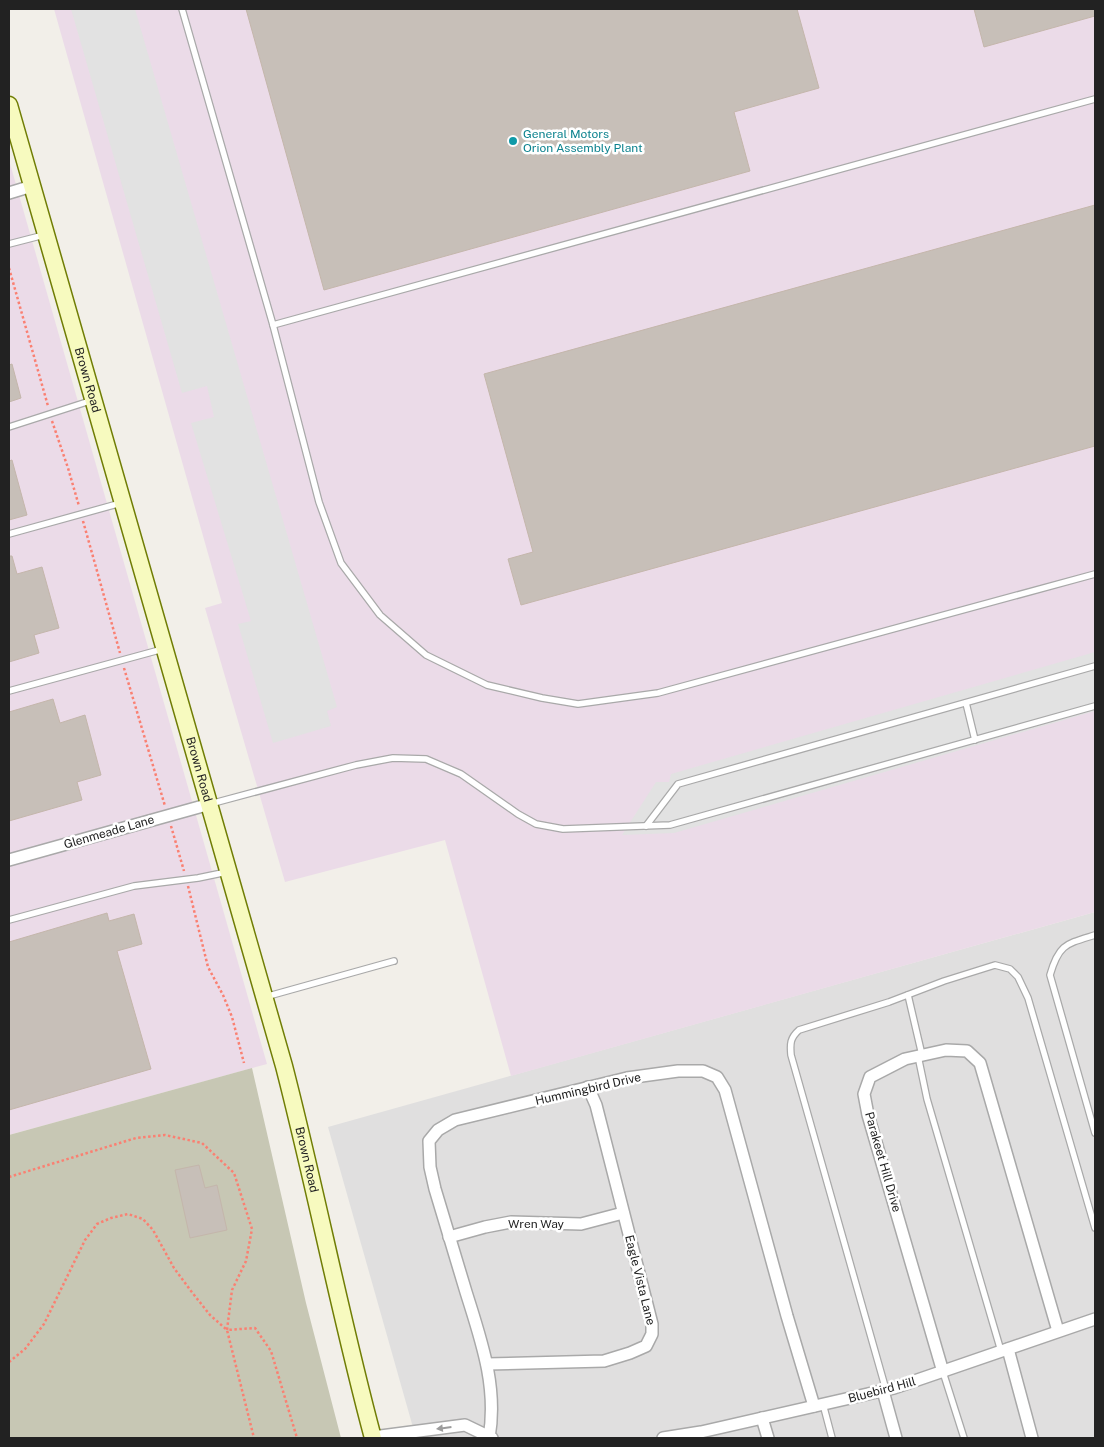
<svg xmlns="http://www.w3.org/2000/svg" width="1104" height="1447" font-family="'Public Sans',sans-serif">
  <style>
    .residential { fill: #e0dfdf }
    .industrial { fill: #ebdbe8 }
    .construction { fill: #c7c7b4 }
    .parking { fill: #e2e2e2 }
    .building { fill: #c7bfb8; stroke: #c4b6ab }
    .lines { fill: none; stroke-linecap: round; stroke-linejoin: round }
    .service-casing { stroke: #a9a9a9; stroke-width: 8 }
    .minor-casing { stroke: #a9a9a9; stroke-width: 14 }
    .secondary-casing { stroke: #707d05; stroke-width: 19 }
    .path { stroke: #fa8072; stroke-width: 2.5; stroke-dasharray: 2.5 2.5; stroke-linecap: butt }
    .service { stroke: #fff; stroke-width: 5.5 }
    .minor { stroke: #fff; stroke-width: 11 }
    .secondary { stroke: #f7fabf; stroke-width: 16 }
    .oneway { fill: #9c9c9c }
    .culture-dot { fill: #0f9aa8; stroke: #fff; stroke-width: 2 }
    .labels { text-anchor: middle; stroke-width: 5; stroke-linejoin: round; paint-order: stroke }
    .culture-label { font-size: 12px; fill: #0d838f; stroke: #fff; text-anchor: start }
    .street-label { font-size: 12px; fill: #222; stroke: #fff }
  </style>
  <rect width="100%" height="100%" fill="#f2efe9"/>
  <polygon class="residential" points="1095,912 1095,1438 416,1438 328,1127"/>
  <g class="industrial">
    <polygon points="54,9 1095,9 1095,912 511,1076 445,840 285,882 205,608 222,603"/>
    <polygon points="9,160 267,1064 9,1135"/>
  </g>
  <polygon class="construction" points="252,1068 306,1303 341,1438 9,1438 9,1135"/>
  <g class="parking">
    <polygon points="71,9 135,9 337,707 327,711 331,726 273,743 238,624 251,621 191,423 214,417 207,386 182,393"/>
    <polygon points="1095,652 1095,711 674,833 622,835 656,782 669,782 671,774"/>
  </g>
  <g class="building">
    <polygon points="246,9 797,9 819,88 734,112 750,171 324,290"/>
    <polygon points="974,9 1095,9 1095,16 984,47"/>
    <polygon points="1095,205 1095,446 521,605 508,559 533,552 484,374"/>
    <polygon points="12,364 21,398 9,402 9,365"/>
    <polygon points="12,460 27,515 9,520 9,461"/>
    <polygon points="9,556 12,556 17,574 42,567 59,628 34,635 39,653 9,662"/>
    <polygon points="53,699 60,723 85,715 101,775 77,782 82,800 9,821 9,712"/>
    <polygon points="107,913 109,921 134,914 142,944 117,951 151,1069 9,1110 9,942"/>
    <polygon points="199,1165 205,1188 217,1185 227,1230 190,1238 175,1170"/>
  </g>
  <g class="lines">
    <defs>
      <g id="service">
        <polyline points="182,9 273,325 319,502 341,563 380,615 426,655 487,685 542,698 578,704 658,693 1095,574"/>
        <polyline points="9,244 44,235"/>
        <polyline points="273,325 1095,99"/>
        <polyline points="9,427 93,400"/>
        <polyline points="9,534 121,503"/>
        <polyline points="9,691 163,649"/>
        <polyline points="966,703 975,740"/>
        <polyline points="210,804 356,765 393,758 426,759 461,774 518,814 536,824 563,829 670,825 1095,706"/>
        <polyline points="646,826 678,784 1095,666"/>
        <polyline points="9,920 134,886 198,878 227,872"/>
        <path d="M1095,935C1066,944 1059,944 1050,975L1095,1133"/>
        <polyline points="908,995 922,1055"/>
        <polyline points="265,997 394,961"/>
        <polyline points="918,1056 927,1099 1001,1351"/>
        <polyline points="943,1372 964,1438"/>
        <path d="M886,1390L791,1055C790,1044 790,1038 799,1030L889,1002L944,981L995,965L1010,969L1018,977L1028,998L1095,1228"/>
        <polyline points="823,1404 832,1438"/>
      </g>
      <g id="minor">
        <polyline points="9,193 32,186"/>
        <polyline points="9,860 210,804"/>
        <polyline points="449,1237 485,1227 511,1222 581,1224 623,1213"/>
        <polyline points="1008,1349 1032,1438"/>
        <polyline points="487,1364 604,1361 630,1353 646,1346 652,1334 652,1324 596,1105 588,1087"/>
        <polyline points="943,1372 868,1115 864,1094 870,1077 905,1059 946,1050 967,1051 980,1063 1058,1331"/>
        <polyline points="883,1391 896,1438"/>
        <polyline points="762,1418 768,1438"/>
        <polyline points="373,1437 465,1425 492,1438"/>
        <path d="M489,1438C498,1387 481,1340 466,1292C456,1258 445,1223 435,1189L430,1167L429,1141L438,1130L455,1120L627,1078L678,1071H703L717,1077L725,1090L787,1316L814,1406"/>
        <polyline points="663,1438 701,1432 894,1388 1095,1319"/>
      </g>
      <g id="secondary">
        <path id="s1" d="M9,105L284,1066C316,1190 340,1315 373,1438"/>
      </g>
    </defs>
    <use href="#service" class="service-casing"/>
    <use href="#minor" class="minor-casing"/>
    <use href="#secondary" class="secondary-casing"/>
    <g class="path">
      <polyline points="9,268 48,406"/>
      <polyline points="52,421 68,468 79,506"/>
      <polyline points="83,521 120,653"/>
      <polyline points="124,668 165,806"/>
      <polyline points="171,826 184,871"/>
      <polyline points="188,886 208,967 223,995 232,1017 244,1063"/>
      <polyline points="9,1177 136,1138 165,1135 202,1143 234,1173 252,1229 246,1261 232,1290 227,1330 255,1328 271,1351 297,1438"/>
      <polyline points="9,1362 25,1349 44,1324 85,1240 97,1224 111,1218 128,1214 143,1219 153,1230 174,1268 191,1291 210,1315 227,1330 254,1438"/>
    </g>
    <use href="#service" class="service"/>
    <use href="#minor" class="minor"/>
    <use href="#secondary" class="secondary"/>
  </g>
  <defs><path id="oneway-solid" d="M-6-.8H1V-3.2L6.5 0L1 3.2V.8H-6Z" transform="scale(1.25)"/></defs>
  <use class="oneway" href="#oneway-solid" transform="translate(444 1428) rotate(173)"/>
  <circle class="culture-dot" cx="513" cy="141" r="5"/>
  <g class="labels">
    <g class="culture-label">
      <text x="523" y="138">General Motors<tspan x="523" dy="14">Orion Assembly Plant</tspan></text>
    </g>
    <g class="street-label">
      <text dy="4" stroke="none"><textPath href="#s1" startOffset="286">Brown Road</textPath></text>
      <text dy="4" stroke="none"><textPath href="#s1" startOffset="691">Brown Road</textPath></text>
      <text transform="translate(109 832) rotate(-16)" y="4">Glenmeade Lane</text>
      <text transform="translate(588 1089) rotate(-13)" y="4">Hummingbird Drive</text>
      <text dy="4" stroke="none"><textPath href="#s1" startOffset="1096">Brown Road</textPath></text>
      <text transform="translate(883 1162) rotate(74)" y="4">Parakeet Hill Drive</text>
      <text x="536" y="1228">Wren Way</text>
      <text transform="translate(640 1280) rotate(76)" y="4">Eagle Vista Lane</text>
      <text transform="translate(882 1390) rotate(-15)" y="4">Bluebird Hill</text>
    </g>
  </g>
  <rect width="1104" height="1447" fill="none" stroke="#222222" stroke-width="20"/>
</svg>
